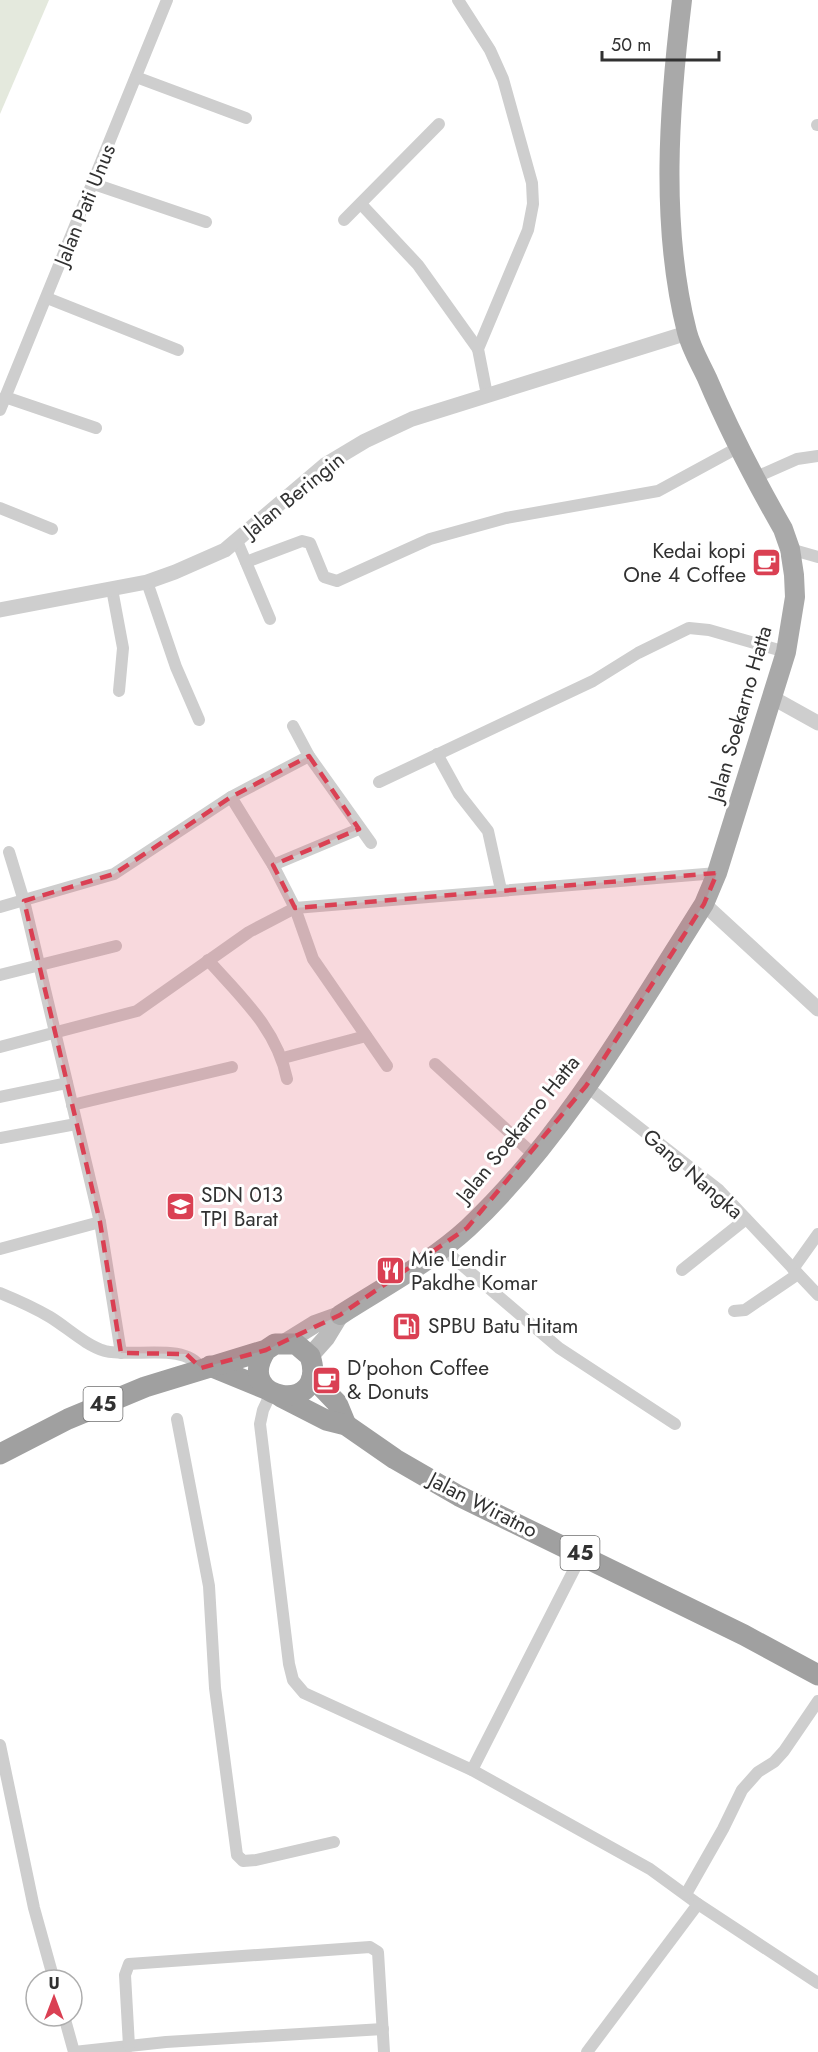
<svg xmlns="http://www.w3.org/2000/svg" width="818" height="2052" font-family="Jost,sans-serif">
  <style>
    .green { fill: #e4e9dd }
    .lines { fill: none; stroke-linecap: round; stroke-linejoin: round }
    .minor { stroke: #cecece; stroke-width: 12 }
    .tertiary { stroke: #cecece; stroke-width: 15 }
    .secondary { stroke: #bbb; stroke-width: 18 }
    .primary { stroke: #a9a9a9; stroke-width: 20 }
    .trunk { stroke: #a0a0a0; stroke-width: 21 }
    .marked { fill: #da4053; fill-opacity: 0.2; stroke: #da4053; stroke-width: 4.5; stroke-dasharray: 12 8; stroke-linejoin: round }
    .labels { text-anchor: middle; stroke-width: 6; stroke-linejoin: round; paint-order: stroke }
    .shield { fill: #fff; stroke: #6f6f6f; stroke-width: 1.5 }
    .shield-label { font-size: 20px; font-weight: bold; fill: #313131 }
    .street-label { font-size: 21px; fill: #313131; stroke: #fff }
    .poi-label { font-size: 21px; fill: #313131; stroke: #fff; text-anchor: start }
  </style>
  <rect width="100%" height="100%" fill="#fff"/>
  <polygon class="green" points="0,0 49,0 0,114"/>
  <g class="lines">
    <g class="minor">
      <polyline points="458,0 490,50 503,79 532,183 533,204 528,230 478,349 487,395"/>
      <polyline points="136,77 246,118"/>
      <polyline points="817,125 818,125"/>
      <polyline points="94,184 206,222"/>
      <polyline points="361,204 418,265 478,349"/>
      <polyline points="344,220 439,124"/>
      <polyline points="47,298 178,350"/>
      <polyline points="5,397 96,428"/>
      <polyline points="0,410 167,0"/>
      <polyline points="754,478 797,459 818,456"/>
      <polyline points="0,508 52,529"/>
      <polyline points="237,541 270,619"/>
      <polyline points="790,549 818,557"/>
      <polyline points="246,562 302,541 310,543 324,577 337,581 430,539 506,518 658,491 739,447"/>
      <polyline points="147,582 176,667 199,720"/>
      <polyline points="112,589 123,648 119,691"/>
      <polyline points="293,726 309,756 371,843"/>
      <polyline points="437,754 459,794 488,831 501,890"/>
      <polyline points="379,782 593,681 638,653 689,628 709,630 786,652"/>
      <polyline points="231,797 273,865 295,908 313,959 387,1066"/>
      <polyline points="9,852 24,901 100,1222 121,1353"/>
      <polyline points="273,865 359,829"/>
      <polyline points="0,907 114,874 231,797 309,756"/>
      <path d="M208,960C241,997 277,1029 287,1079"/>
      <polyline points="0,975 116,946"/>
      <polyline points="0,1047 137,1011 249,932 295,908 717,873"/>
      <polyline points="283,1058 366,1036"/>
      <polyline points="435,1064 534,1155"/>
      <polyline points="586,1086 719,1190 818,1295"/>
      <polyline points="0,1097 67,1083"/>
      <polyline points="72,1105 232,1067"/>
      <polyline points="0,1138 76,1124"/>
      <polyline points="442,1248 559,1348 675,1424"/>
      <polyline points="0,1249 100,1222"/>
      <polyline points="793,1269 818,1234"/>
      <polyline points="682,1270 746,1219"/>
      <path d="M0,1293C17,1300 35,1308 50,1317C68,1328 85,1345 105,1351C133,1358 185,1342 201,1368"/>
      <polyline points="734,1311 745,1310 798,1274"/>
      <polyline points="271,1393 263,1410 260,1424 289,1664 293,1680 304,1693 472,1770 650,1869 698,1904 818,1983"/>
      <polyline points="177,1419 209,1586 215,1688 237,1855 243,1861 256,1860 334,1842"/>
      <polyline points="0,1745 34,1908 54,1980"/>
      <polyline points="472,1770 582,1554"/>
      <polyline points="686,1894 723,1829 742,1790 758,1772 774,1762 784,1751 818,1701"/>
      <polyline points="64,2016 74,2052 166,2042 383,2029"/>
      <polyline points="129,2046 125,1975 129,1964 370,1947 378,1952 384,2052"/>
      <polyline points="587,2052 698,1904"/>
    </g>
    <g class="tertiary">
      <polyline points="0,610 147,582 175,572 225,550 325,465 365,441 412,419 687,333"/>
      <polyline points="773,698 818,723"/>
      <polyline points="704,904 818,1009"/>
    </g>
    <g class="secondary">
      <polyline points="286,1342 315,1324 340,1315"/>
      <polyline points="310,1356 326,1338 340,1315"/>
    </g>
    <path class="primary" d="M340,1315C382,1288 431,1262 468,1228C563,1139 635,1013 704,904L717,873L786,652L795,597L794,575L790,549L783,529C755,480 729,430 707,378C700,363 691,348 687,332C660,226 669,107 682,0"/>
    <g class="trunk">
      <polyline points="210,1366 266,1389"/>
      <polyline points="312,1377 337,1403 346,1425"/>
      <polyline points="281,1397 326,1420 346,1425 395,1459 459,1496 744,1635 818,1675"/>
      <path d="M0,1454L68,1419L145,1387L266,1350L275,1344H296L310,1356C330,1416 231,1403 266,1350"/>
    </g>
  </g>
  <path class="marked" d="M309,756L359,829L273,865L295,908L717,873L704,904L586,1086L467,1228L340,1315L266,1350L201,1368L186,1354L121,1353L100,1222L24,901L114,874L231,797Z"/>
  <defs>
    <symbol id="cafe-square" viewBox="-11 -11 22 22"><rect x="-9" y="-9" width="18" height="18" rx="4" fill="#da4053" stroke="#fff"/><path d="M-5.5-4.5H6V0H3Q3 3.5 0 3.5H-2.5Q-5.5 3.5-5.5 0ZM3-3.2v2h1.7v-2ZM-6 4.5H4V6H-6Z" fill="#fff"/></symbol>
    <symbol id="school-square" viewBox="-11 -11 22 22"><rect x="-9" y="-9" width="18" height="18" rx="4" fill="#da4053" stroke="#fff"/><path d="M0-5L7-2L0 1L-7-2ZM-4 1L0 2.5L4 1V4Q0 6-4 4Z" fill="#fff"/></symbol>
    <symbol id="restaurant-square" viewBox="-11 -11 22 22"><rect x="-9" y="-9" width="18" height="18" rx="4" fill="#da4053" stroke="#fff"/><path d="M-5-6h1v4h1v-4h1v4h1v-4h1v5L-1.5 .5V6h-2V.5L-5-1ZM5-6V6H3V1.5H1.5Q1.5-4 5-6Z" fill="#fff"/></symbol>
    <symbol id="fuel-square" viewBox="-11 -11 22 22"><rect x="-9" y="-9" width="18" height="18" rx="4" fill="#da4053" stroke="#fff"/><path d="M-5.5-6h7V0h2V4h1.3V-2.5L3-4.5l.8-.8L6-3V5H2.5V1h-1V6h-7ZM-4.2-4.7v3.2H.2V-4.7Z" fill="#fff"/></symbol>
  </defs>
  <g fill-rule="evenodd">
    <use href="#cafe-square" x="750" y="546" width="33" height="33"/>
    <use href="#school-square" x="164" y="1190" width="33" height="33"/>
    <use href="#restaurant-square" x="374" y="1254" width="33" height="33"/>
    <use href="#fuel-square" x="390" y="1310" width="33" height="33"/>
    <use href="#cafe-square" x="310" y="1364" width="33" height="33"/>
  </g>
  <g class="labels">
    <g class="shield">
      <rect x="83.5" y="1387" width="39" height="34" rx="4.5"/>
      <rect x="560.5" y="1536" width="39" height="34" rx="4.5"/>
    </g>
    <g class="shield-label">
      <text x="103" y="1411">45</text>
      <text x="580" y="1560">45</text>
    </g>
    <g class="street-label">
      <text transform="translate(85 205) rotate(-68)" y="7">Jalan Pati Unus</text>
      <text transform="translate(294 495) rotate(-39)" y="7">Jalan Beringin</text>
      <text transform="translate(740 714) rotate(-74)" y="7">Jalan Soekarno Hatta</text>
      <text transform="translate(518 1129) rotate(-51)" y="7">Jalan Soekarno Hatta</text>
      <text transform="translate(693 1174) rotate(41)" y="7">Gang Nangka</text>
      <text transform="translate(483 1505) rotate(27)" y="7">Jalan Wiratno</text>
    </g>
    <g class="poi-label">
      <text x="746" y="558" text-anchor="end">Kedai kopi<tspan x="746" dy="24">One 4 Coffee</tspan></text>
      <text x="201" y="1202">SDN 013<tspan x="201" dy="24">TPI Barat</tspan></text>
      <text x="411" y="1266">Mie Lendir<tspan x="411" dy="24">Pakdhe Komar</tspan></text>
      <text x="428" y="1333">SPBU Batu Hitam</text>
      <text x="347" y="1375">D'pohon Coffee<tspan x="347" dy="24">&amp; Donuts</tspan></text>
    </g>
  </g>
  <g transform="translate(54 1998)"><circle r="28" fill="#ffffff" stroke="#adadad" stroke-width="1.5"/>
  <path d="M0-4.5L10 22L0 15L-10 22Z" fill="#da4053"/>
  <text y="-9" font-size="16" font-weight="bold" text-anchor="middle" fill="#313131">U</text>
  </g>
  <path d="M602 51v9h117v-9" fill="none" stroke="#313131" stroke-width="3"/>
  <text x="611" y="51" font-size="18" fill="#313131" stroke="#ffffff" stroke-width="4.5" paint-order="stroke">50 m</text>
</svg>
